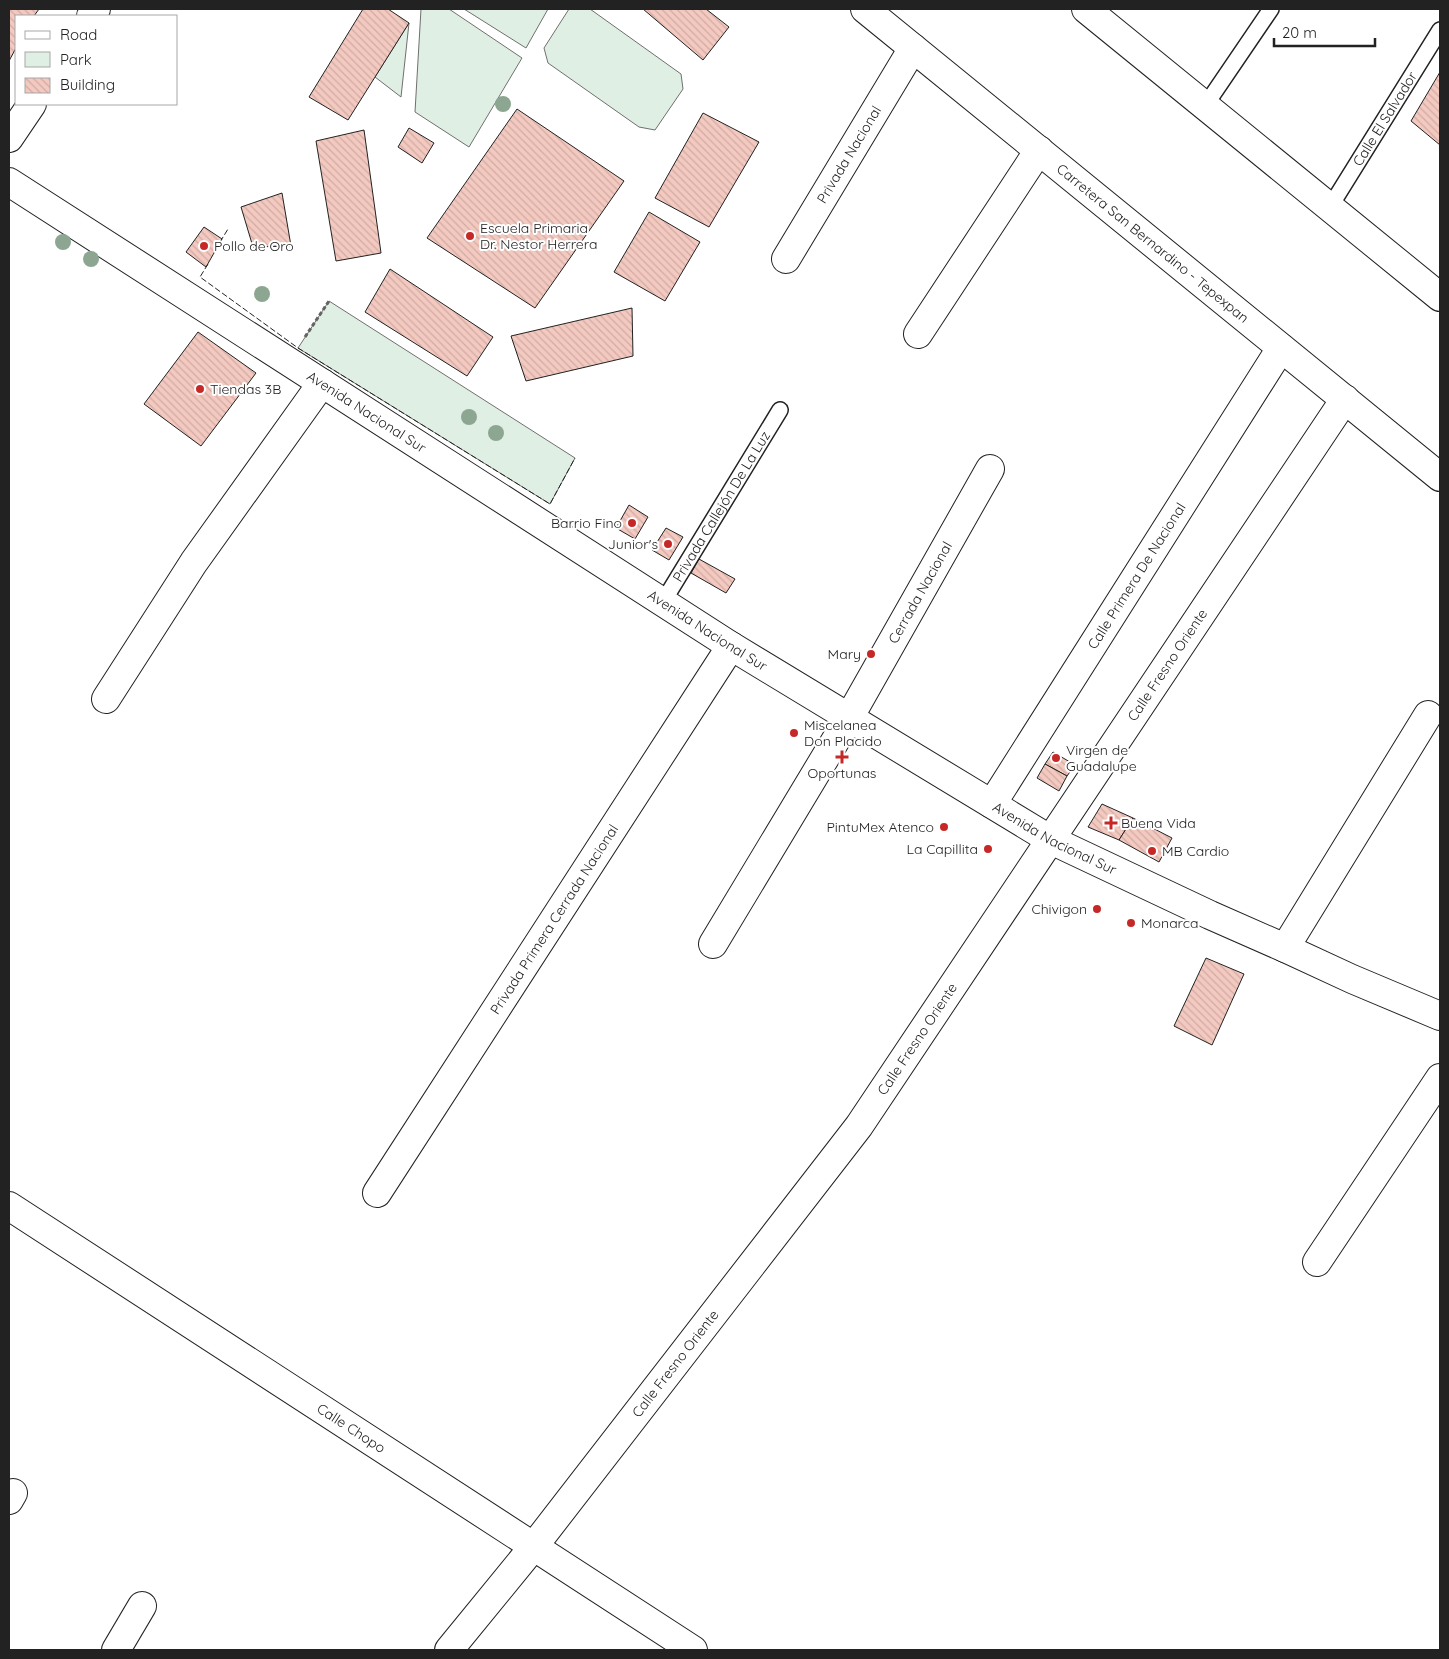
<svg xmlns="http://www.w3.org/2000/svg" width="1449" height="1659" font-family="Quicksand,sans-serif">
  <style>
    .green { fill: #e0efe3; stroke: #6f6f6f }
    .building { fill: url(#building-back-hatch); stroke: #222 }
    .lines { fill: none; stroke-linecap: round; stroke-linejoin: round }
    .service-casing { stroke: #222; stroke-width: 18 }
    .minor-casing { stroke: #222; stroke-width: 30 }
    .tertiary-casing { stroke: #222; stroke-width: 30 }
    .secondary-casing { stroke: #222; stroke-width: 30 }
    .trunk-casing { stroke: #222; stroke-width: 30 }
    .path { stroke: #646464; stroke-width: 3; stroke-dasharray: 4 2.5; stroke-linecap: butt }
    .service { stroke: #fff; stroke-width: 15 }
    .minor { stroke: #fff; stroke-width: 28 }
    .tertiary { stroke: #fff; stroke-width: 28 }
    .secondary { stroke: #fff; stroke-width: 28 }
    .trunk { stroke: #fff; stroke-width: 28 }
    .fence { stroke: #222; stroke-width: 1; stroke-dasharray: 6 2.5; stroke-linecap: butt }
    .tree { fill: #8da692 }
    .poi-dot { fill: #c62828; stroke: #fff; stroke-width: 2 }
    .labels { text-anchor: middle; stroke-width: 4; stroke-linejoin: round; paint-order: stroke }
    .street-label { font-size: 14px; fill: #222; stroke: #fff }
    .poi-label { font-size: 14px; fill: #222; stroke: #fff; text-anchor: start }
  </style>
  <defs>
    <pattern id="building-back-hatch" width="6" height="6" patternUnits="userSpaceOnUse" patternTransform="scale(1.25)"><rect width="6" height="6" fill="#f3c9c0"/><path d="M-1 5l2 2M0 0l6 6M5-1l2 2" fill="none" stroke="#d0aca5"/></pattern>
  </defs>
  <rect width="100%" height="100%" fill="#fff"/>
  <g class="green">
    <polygon points="421,9 449,9 522,58 469,147 415,112"/>
    <polygon points="464,9 548,9 526,48"/>
    <polygon points="569,9 590,9 681,74 683,89 655,130 639,127 548,63 544,48"/>
    <polygon points="409,23 401,97 375,77"/>
    <polygon points="329,301 575,458 550,504 298,348"/>
  </g>
  <g class="building">
    <polygon points="9,9 39,9 34,16 16,16 16,48 9,61"/>
    <polygon points="363,9 388,9 409,23 348,120 309,97"/>
    <polygon points="643,9 706,9 729,27 703,60"/>
    <polygon points="1440,72 1440,145 1411,121"/>
    <polygon points="517,109 624,181 535,308 427,238"/>
    <polygon points="703,113 759,142 709,227 655,198"/>
    <polygon points="409,128 434,143 422,163 398,147"/>
    <polygon points="364,130 381,253 336,261 316,141"/>
    <polygon points="282,193 291,246 253,247 241,207"/>
    <polygon points="649,212 700,242 665,301 614,272"/>
    <polygon points="204,227 222,239 206,267 186,252"/>
    <polygon points="390,269 493,337 467,376 365,312"/>
    <polygon points="632,308 633,356 526,381 511,336"/>
    <polygon points="198,332 256,373 201,446 144,404"/>
    <polygon points="629,505 648,517 635,539 616,528"/>
    <polygon points="666,528 683,537 669,560 652,550"/>
    <polygon points="699,559 735,579 726,593 691,573"/>
    <polygon points="1053,752 1075,765 1067,776 1045,764"/>
    <polygon points="1045,764 1067,776 1059,791 1037,778"/>
    <polygon points="1102,804 1133,818 1119,840 1088,827"/>
    <polygon points="1133,818 1172,838 1159,862 1119,840"/>
    <polygon points="1206,958 1244,974 1212,1045 1174,1026"/>
  </g>
  <g class="lines">
    <defs>
      <g id="service">
        <polyline points="1205,106 1271,9"/>
        <path id="s1" d="M1330,207L1440,30"/>
        <path id="s2" d="M663,602L780,410"/>
      </g>
      <g id="minor">
        <path id="s3" d="M786,259L913,48"/>
        <polyline points="918,334 1039,150"/>
        <polyline points="106,699 194,562 322,383"/>
        <path id="s4" d="M992,804L1281,348"/>
        <path id="s5" d="M713,944L849,718L990,469"/>
        <polyline points="1285,948 1428,715"/>
        <path id="s6" d="M377,1193L731,646"/>
        <path id="s7" d="M9,1206L693,1650"/>
        <polyline points="1317,1262 1440,1078"/>
        <polyline points="9,1500 13,1493"/>
        <polyline points="116,1650 142,1606"/>
      </g>
      <g id="tertiary">
        <polyline points="91,16 96,9"/>
        <polyline points="9,138 32,104"/>
        <path id="s8" d="M449,1650L534,1546L859,1126L1345,399"/>
      </g>
      <g id="secondary">
        <path id="s9" d="M9,182L731,646L1051,840L1210,915L1285,948L1352,979L1440,1016"/>
      </g>
      <g id="trunk">
        <path id="s10" d="M865,9L1440,477"/>
        <polyline points="1086,9 1440,297"/>
      </g>
    </defs>
    <use href="#service" class="service-casing"/>
    <use href="#minor" class="minor-casing"/>
    <use href="#tertiary" class="tertiary-casing"/>
    <use href="#secondary" class="secondary-casing"/>
    <use href="#trunk" class="trunk-casing"/>
    <polyline class="path" points="305,337 329,301"/>
    <use href="#service" class="service"/>
    <use href="#minor" class="minor"/>
    <use href="#tertiary" class="tertiary"/>
    <use href="#secondary" class="secondary"/>
    <use href="#trunk" class="trunk"/>
    <g class="fence">
      <polyline points="220,242 228,229"/>
      <polyline points="208,264 200,277 298,348 550,504 575,458"/>
    </g>
  </g>
  <g class="tree">
    <circle cx="503" cy="104" r="8"/>
    <circle cx="63" cy="242" r="8"/>
    <circle cx="91" cy="259" r="8"/>
    <circle cx="262" cy="294" r="8"/>
    <circle cx="469" cy="417" r="8"/>
    <circle cx="496" cy="433" r="8"/>
  </g>
  <g class="poi-dot">
    <circle cx="470" cy="236" r="5"/>
    <circle cx="204" cy="246" r="5"/>
    <circle cx="200" cy="389" r="5"/>
    <circle cx="632" cy="523" r="5"/>
    <circle cx="668" cy="544" r="5"/>
    <circle cx="871" cy="654" r="5"/>
    <circle cx="794" cy="733" r="5"/>
    <path d="M839.5 749.5h5v5h5v5h-5v5h-5v-5h-5v-5h5z"/>
    <circle cx="1056" cy="758" r="5"/>
    <path d="M1108.5 815.5h5v5h5v5h-5v5h-5v-5h-5v-5h5z"/>
    <circle cx="944" cy="827" r="5"/>
    <circle cx="988" cy="849" r="5"/>
    <circle cx="1152" cy="851" r="5"/>
    <circle cx="1097" cy="909" r="5"/>
    <circle cx="1131" cy="923" r="5"/>
  </g>
  <g class="labels">
    <g class="street-label">
      <text dy="5" stroke="none"><textPath href="#s1" startOffset="104">Calle El Salvador</textPath></text>
      <text dy="5" stroke="none"><textPath href="#s3" startOffset="122">Privada Nacional</textPath></text>
      <text dy="5" stroke="none"><textPath href="#s10" startOffset="371">Carretera San Bernardino - Tepexpan</textPath></text>
      <text dy="5" stroke="none"><textPath href="#s9" startOffset="425">Avenida Nacional Sur</textPath></text>
      <text dy="5" stroke="none"><textPath href="#s2" startOffset="112">Privada Callejón De La Luz</textPath></text>
      <text dy="5" stroke="none"><textPath href="#s4" startOffset="270">Calle Primera De Nacional</textPath></text>
      <text dy="5" stroke="none"><textPath href="#s5" startOffset="408">Cerrada Nacional</textPath></text>
      <text dy="5" stroke="none"><textPath href="#s9" startOffset="830">Avenida Nacional Sur</textPath></text>
      <text dy="5" stroke="none"><textPath href="#s8" startOffset="1220">Calle Fresno Oriente</textPath></text>
      <text dy="5" stroke="none"><textPath href="#s9" startOffset="1235">Avenida Nacional Sur</textPath></text>
      <text dy="5" stroke="none"><textPath href="#s6" startOffset="326">Privada Primera Cerrada Nacional</textPath></text>
      <text dy="5" stroke="none"><textPath href="#s8" startOffset="770">Calle Fresno Oriente</textPath></text>
      <text dy="5" stroke="none"><textPath href="#s8" startOffset="365">Calle Fresno Oriente</textPath></text>
      <text dy="5" stroke="none"><textPath href="#s7" startOffset="408">Calle Chopo</textPath></text>
    </g>
    <g class="poi-label">
      <text x="480" y="233">Escuela Primaria<tspan x="480" dy="16">Dr. Nestor Herrera</tspan></text>
      <text x="214" y="251">Pollo de Oro</text>
      <text x="210" y="394">Tiendas 3B</text>
      <text x="622" y="528" text-anchor="end">Barrio Fino</text>
      <text x="658" y="549" text-anchor="end">Junior's</text>
      <text x="861" y="659" text-anchor="end">Mary</text>
      <text x="804" y="730">Miscelanea<tspan x="804" dy="16">Don Placido</tspan></text>
      <text x="1066" y="755">Virgen de<tspan x="1066" dy="16">Guadalupe</tspan></text>
      <text x="842" y="778" text-anchor="middle">Oportunas</text>
      <text x="1121" y="828">Buena Vida</text>
      <text x="934" y="832" text-anchor="end">PintuMex Atenco</text>
      <text x="978" y="854" text-anchor="end">La Capillita</text>
      <text x="1162" y="856">MB Cardio</text>
      <text x="1087" y="914" text-anchor="end">Chivigon</text>
      <text x="1141" y="928">Monarca</text>
    </g>
  </g>
  <rect width="1449" height="1659" fill="none" stroke="#222222" stroke-width="20"/>
  <rect x="15" y="15" width="162" height="90" fill="#ffffff" stroke="#a7a7a7"/>
  <rect x="25" y="31" width="25" height="8" fill="#ffffff" stroke="#a7a7a7"/>
  <text x="60" y="40" font-size="15" fill="#222222">Road</text>
  <rect x="25" y="52" width="25" height="15" fill="#e0efe3" stroke="#a7a7a7"/>
  <text x="60" y="65" font-size="15" fill="#222222">Park</text>
  <rect x="25" y="78" width="25" height="15" fill="url(#building-back-hatch)" stroke="#a7a7a7"/>
  <text x="60" y="90" font-size="15" fill="#222222">Building</text>
  <path d="M1274 38v8h101v-8" fill="none" stroke="#222222" stroke-width="2.5"/>
  <text x="1282" y="38" font-size="15" fill="#222222" stroke="#ffffff" stroke-width="4" paint-order="stroke">20 m</text>
</svg>
